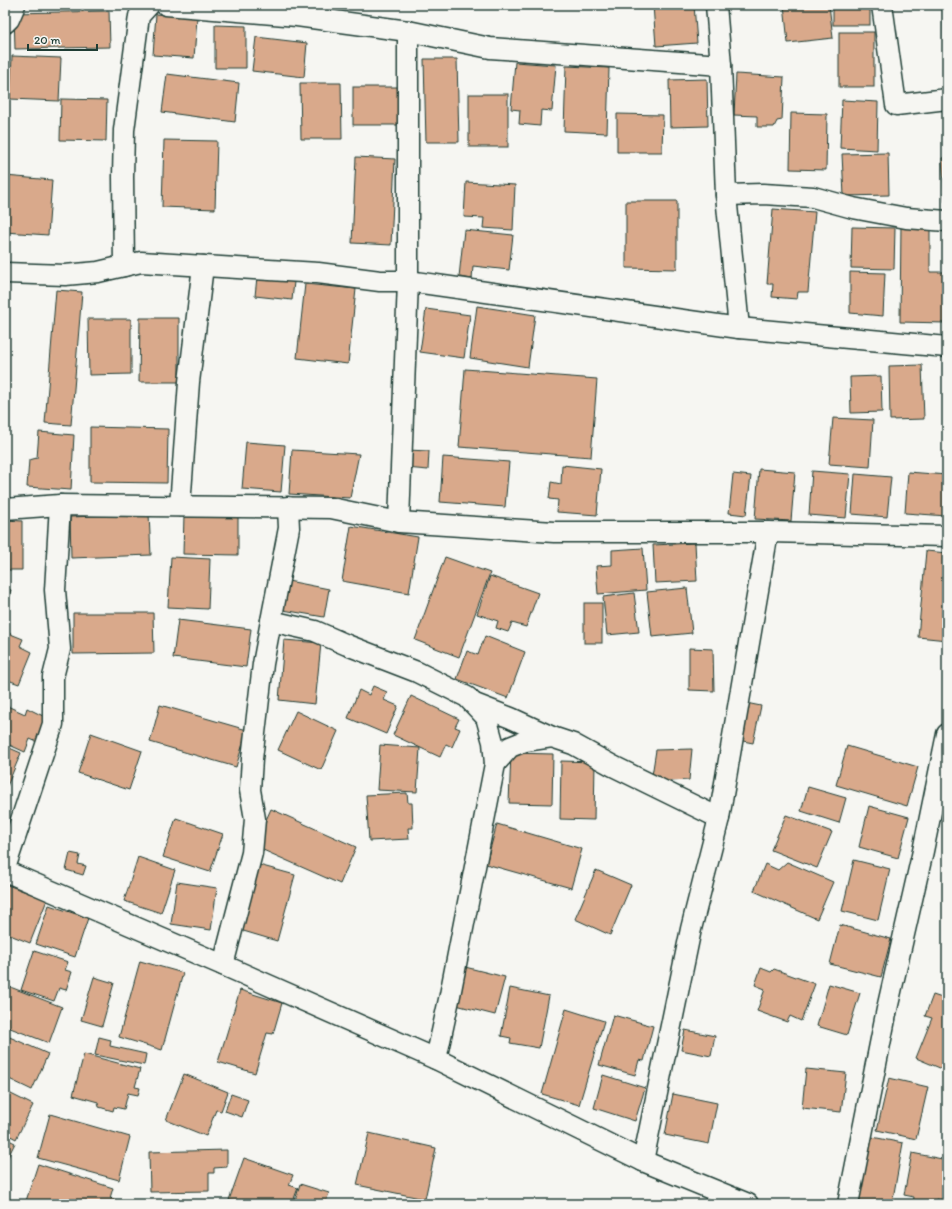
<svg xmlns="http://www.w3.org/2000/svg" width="952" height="1209" font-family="Itim,sans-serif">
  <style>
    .building { fill: #d9a98b; stroke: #1f3d34 }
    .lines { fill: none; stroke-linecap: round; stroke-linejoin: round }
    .minor-casing { stroke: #1f3d34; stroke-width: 23 }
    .minor { stroke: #f6f6f2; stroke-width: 20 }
  </style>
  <rect width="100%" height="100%" fill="#f6f6f2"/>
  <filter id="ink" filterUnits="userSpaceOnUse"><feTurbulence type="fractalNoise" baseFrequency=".025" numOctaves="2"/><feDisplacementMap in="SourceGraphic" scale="8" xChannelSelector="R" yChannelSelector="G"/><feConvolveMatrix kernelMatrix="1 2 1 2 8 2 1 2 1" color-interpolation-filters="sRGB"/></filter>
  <g filter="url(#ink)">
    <g class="building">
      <polygon points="289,5 327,5 326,11 288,7"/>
      <polygon points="653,5 694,5 697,43 656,46"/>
      <polygon points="784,5 829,5 833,38 788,43"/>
      <rect x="833" y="5" width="37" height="20"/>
      <polygon points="943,7 947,7 947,51 944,51"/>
      <polygon points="109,11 110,47 15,49 14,13"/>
      <polygon points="156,14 197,18 194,58 153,55"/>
      <polygon points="215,25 246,26 246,68 215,68"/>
      <rect x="839" y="32" width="35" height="55"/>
      <polygon points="256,37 307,43 304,77 252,71"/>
      <polygon points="12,56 61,58 59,101 10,99"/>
      <polygon points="424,59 457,59 459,142 426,142"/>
      <polygon points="515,62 556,65 552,111 541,110 540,126 519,124 520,110 511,109"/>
      <polygon points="566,66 609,68 607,133 564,131"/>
      <polygon points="167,74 239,83 235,122 162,112"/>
      <polygon points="736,74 784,77 782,120 777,121 774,127 757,127 757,116 734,115"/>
      <polygon points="707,79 708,126 670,127 669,80"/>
      <polygon points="300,83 341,83 342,139 301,139"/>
      <rect x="353" y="87" width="46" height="38"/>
      <rect x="469" y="94" width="39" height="53"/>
      <polygon points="61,99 107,100 106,141 60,140"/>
      <polygon points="842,100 878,102 877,150 840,148"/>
      <polygon points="791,113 827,114 826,170 790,169"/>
      <polygon points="617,114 663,115 662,152 617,152"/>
      <polygon points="164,140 217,141 215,209 162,207"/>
      <polygon points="888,153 889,195 844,196 842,154"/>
      <polygon points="356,157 395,159 391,245 352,243"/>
      <polygon points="947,157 947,201 945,202 942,158"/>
      <polygon points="5,176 52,180 48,235 5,232"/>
      <polygon points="466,182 515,185 513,230 483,228 484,218 464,217"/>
      <polygon points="626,201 677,201 677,269 626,268"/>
      <polygon points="773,209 815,212 808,292 798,292 797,299 772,297 773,284 767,284"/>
      <polygon points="901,225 930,226 930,272 947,272 946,323 900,322"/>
      <polygon points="852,227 895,228 894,269 851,268"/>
      <polygon points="464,230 513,235 509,270 473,266 472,279 459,277"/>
      <polygon points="850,272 885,273 883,316 850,313"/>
      <polygon points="257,277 294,282 292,300 255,296"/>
      <polygon points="305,284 356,289 348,364 297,358"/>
      <polygon points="56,290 82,292 71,425 45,423"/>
      <rect x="5" y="295" width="3" height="101"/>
      <polygon points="477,306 535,315 528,367 470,358"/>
      <polygon points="426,309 470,315 464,358 420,352"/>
      <polygon points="140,318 179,318 179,382 139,382"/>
      <polygon points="88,319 131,319 131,374 89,375"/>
      <polygon points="922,365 924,419 890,420 889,366"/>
      <polygon points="465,369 597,379 591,457 459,447"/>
      <polygon points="881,376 882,412 851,413 850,377"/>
      <polygon points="833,418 873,420 870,467 829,464"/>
      <polygon points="90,427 168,429 167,483 90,482"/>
      <polygon points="39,432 74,435 71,490 27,487 29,460 37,458"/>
      <polygon points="246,442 285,445 281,492 242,489"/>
      <polygon points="292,450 359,454 350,498 289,494"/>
      <polygon points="407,450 429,451 428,470 406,468"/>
      <polygon points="443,457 509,462 505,507 440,502"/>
      <polygon points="562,465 601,469 597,515 557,512 558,500 549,499 551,482 561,484"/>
      <polygon points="759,469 795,472 791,521 755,519"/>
      <polygon points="812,471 850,474 846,518 809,515"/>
      <polygon points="908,472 947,475 947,516 905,513"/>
      <polygon points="733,474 751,476 746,515 729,513"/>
      <polygon points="855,474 891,477 887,517 852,514"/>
      <polygon points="149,514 151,555 71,558 70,517"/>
      <polygon points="184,514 238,515 238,555 183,554"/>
      <polygon points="5,520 22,521 22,570 5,570"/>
      <polygon points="351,526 418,537 409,593 342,581"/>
      <polygon points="695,543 697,581 655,583 653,545"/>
      <polygon points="643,548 646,590 598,594 596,566 612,565 612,550"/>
      <polygon points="926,551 947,553 947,640 918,637"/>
      <polygon points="171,557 210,559 208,609 168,607"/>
      <polygon points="445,557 490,573 459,657 415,640"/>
      <polygon points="490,576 538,593 526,627 512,623 508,632 496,628 498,621 477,614"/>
      <polygon points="288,581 329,589 324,617 283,610"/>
      <polygon points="5,588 11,590 5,607"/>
      <polygon points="687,588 692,633 652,637 647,592"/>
      <polygon points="634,593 639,632 607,635 603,597"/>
      <rect x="584" y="603" width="18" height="40"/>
      <polygon points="73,613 153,613 154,653 73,654"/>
      <polygon points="178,620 251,629 246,667 173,658"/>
      <polygon points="8,633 23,639 20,646 32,652 19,684 5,679 5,640"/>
      <polygon points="485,636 525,652 508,698 457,679 467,651 478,655"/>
      <polygon points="284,640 321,643 315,704 279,700"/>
      <polygon points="689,648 713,649 714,691 689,690"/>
      <polygon points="373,686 387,692 384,700 398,706 386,734 348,718 359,690 369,695"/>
      <polygon points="411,696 459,719 455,727 460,729 452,747 446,744 440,757 393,735"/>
      <polygon points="746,703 761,706 753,743 738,740"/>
      <polygon points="5,705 25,714 27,708 47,718 37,742 30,739 25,752 5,743 7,737 5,736"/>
      <polygon points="160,705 247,730 236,767 150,742"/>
      <polygon points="296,711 338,731 321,770 278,750"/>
      <polygon points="91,733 142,751 129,790 78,773"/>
      <polygon points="380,745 420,748 417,792 377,790"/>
      <polygon points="5,746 21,753 7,786 5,785"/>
      <polygon points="847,746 918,767 907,806 836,785"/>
      <polygon points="692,749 689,780 651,782 656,750"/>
      <polygon points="511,753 553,754 552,804 509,803"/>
      <polygon points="561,761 595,762 594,820 560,819"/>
      <polygon points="808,787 846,798 839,823 801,811"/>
      <polygon points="407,793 408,803 412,803 413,828 408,828 409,839 369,841 366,795"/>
      <polygon points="869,806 909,817 898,858 859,847"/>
      <polygon points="271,809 356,847 340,884 254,846"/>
      <polygon points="786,815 832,832 817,868 771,850"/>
      <polygon points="176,818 223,834 210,872 163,857"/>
      <polygon points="497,824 582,849 571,888 486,864"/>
      <polygon points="70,853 80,855 78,864 86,866 83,875 66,870"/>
      <polygon points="138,857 175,870 161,913 124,901"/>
      <polygon points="854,860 890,869 878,920 842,911"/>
      <polygon points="787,862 833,882 817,919 754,891 765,864 778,870"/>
      <polygon points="259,865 295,875 277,941 240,930"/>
      <polygon points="596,870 631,885 610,935 575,919"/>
      <polygon points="177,882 217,888 211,930 171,924"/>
      <polygon points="5,884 47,900 30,943 5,933"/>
      <polygon points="49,905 88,918 75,957 36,944"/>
      <polygon points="840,925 891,939 881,977 830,964"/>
      <polygon points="34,951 68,962 65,970 72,972 66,990 59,988 54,1001 21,990"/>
      <polygon points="140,961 183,973 162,1050 119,1037"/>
      <polygon points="465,967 505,977 495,1015 456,1005"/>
      <polygon points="761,968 771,972 774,969 815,984 801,1021 790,1016 787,1022 757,1011 765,989 755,985"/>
      <polygon points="94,977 114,983 102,1026 81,1020"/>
      <polygon points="829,984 860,993 847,1035 817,1026"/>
      <polygon points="5,985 62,1007 49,1043 5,1026"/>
      <polygon points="510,988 549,996 539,1048 510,1043 511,1038 501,1036"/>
      <polygon points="240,990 282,1003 273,1034 267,1033 255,1073 218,1062"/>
      <polygon points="947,994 947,1071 916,1058 932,1018 925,1016 933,995 942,998"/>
      <polygon points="566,1009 604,1021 579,1105 542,1094"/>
      <polygon points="613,1015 653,1026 644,1061 639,1060 635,1075 599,1065"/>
      <polygon points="685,1030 715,1036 711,1056 681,1050"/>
      <polygon points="5,1035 48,1054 32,1090 5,1077"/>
      <polygon points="99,1037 111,1040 110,1046 146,1054 144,1065 95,1055"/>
      <polygon points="84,1054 140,1069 135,1087 140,1088 138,1095 128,1093 124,1109 114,1107 113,1111 99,1107 98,1102 73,1095"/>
      <polygon points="806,1069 846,1073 841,1112 802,1108"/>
      <polygon points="184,1074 228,1092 221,1111 216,1110 206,1136 166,1120"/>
      <polygon points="603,1075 645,1088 635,1121 594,1108"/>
      <polygon points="889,1078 928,1087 916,1139 877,1130"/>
      <polygon points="5,1091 33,1105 16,1139 5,1133"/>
      <polygon points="231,1094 248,1100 242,1117 225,1111"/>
      <polygon points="673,1094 717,1103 709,1144 665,1135"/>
      <polygon points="50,1114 130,1137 119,1180 38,1158"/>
      <polygon points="369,1133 436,1148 425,1199 357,1185"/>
      <polygon points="867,1136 903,1143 892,1204 855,1204"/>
      <polygon points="5,1138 15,1143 5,1163"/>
      <polygon points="227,1150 227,1167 214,1168 214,1173 209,1173 209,1191 150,1192 149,1152"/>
      <polygon points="912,1153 947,1160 947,1174 942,1201 937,1199 936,1204 913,1204 914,1197 904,1195"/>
      <polygon points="244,1158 293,1175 289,1185 298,1188 292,1204 240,1204 229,1200"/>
      <polygon points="38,1164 113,1188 110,1198 116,1200 115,1204 25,1204"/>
      <polygon points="300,1184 329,1193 325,1204 294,1204"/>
    </g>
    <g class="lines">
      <defs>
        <g id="minor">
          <polyline points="166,5 297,16 408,31 490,48 721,65"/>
          <polyline points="716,5 721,65 726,195 739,328"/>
          <polyline points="882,5 896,105 947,99"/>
          <polyline points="5,23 9,19 15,5"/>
          <polyline points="726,195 763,194 813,197 853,208 906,218 947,221"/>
          <polyline points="124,266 123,177 124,130 139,16 149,5"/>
          <polyline points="5,273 65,275 98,272 141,262 318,273 380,281 408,281 739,328 947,347"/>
          <polyline points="180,506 189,382 203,266"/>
          <polyline points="288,507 289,528 271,621 315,631 347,645 417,672 467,697 486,717 493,742 495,764 450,995 436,1059"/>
          <polyline points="5,509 60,505 331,508 399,522 554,532 768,532 947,536"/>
          <polyline points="399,522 408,281 408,31"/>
          <polyline points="475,704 511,718 552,737"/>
          <polyline points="495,764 510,747 525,741 552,737 573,744 613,766 719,818"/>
          <polyline points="5,868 53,724 53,677 60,649 55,590 60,505"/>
          <polyline points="5,871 223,965 436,1059 643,1161 748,1204"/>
          <polyline points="223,965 252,853 255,819 250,790 252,759 263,664 271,621"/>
          <polyline points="643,1161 691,929 719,818 768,532"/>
          <polyline points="848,1204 887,1009 923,851 947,734"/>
        </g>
      </defs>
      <use href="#minor" class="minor-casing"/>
      <use href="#minor" class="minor"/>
    </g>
  </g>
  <rect width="952" height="1209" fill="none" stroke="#f6f6f2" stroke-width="20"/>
  <rect x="10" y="10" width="932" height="1189" fill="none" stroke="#1f3d34" stroke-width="1.5" filter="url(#ink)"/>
  <path d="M28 44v6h69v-6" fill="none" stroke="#1f3d34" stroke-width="2"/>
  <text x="34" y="44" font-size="12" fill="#1f3d34" stroke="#f6f6f2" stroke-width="3" paint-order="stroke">20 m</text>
</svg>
